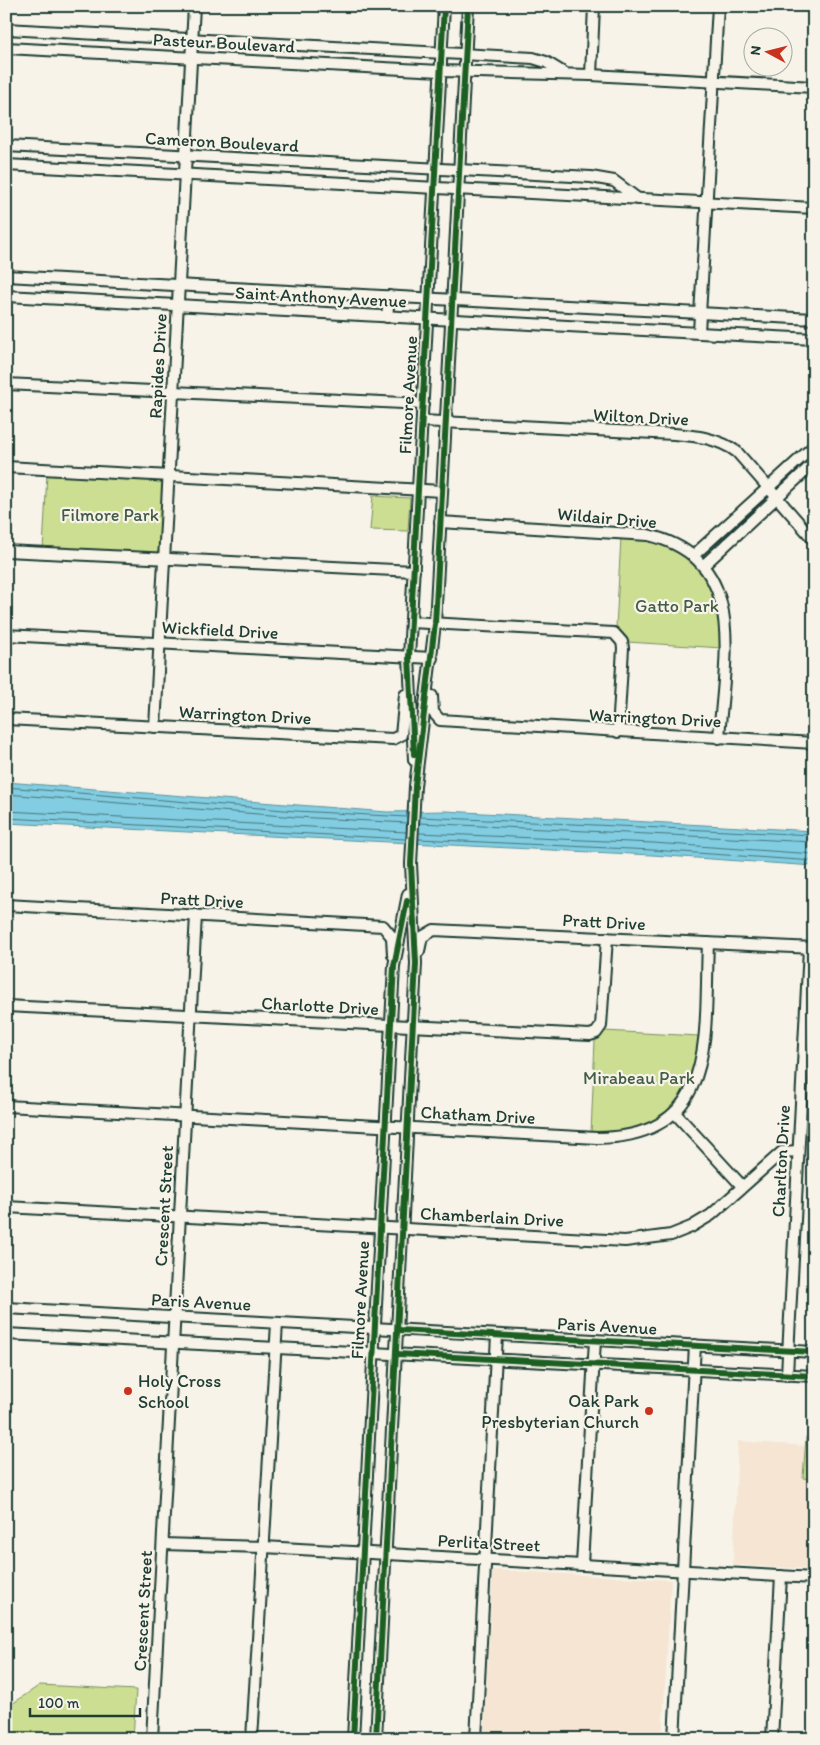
<svg xmlns="http://www.w3.org/2000/svg" width="820" height="1745" font-family="Itim,sans-serif">
  <style>
    .built { fill: #f5e5d2 }
    .green { fill: #ccde92; stroke: #768e63 }
    .water { fill: #82cde2; stroke: #5a939c }
    .lines { fill: none; stroke-linecap: round; stroke-linejoin: round }
    .shore { stroke: #47777a; stroke-width: 1 }
    .minor-casing { stroke: #1f3d34; stroke-width: 14 }
    .minor { stroke: #f7f3e8; stroke-width: 10 }
    .cycleway-casing { stroke: #f7f3e8; stroke-width: 9 }
    .cycleway { stroke: #1b5e20; stroke-width: 6 }
    .poi-dot { fill: #c8321e; stroke: #f7f3e8; stroke-width: 2 }
    .labels { text-anchor: middle; stroke-width: 4.5; stroke-linejoin: round; paint-order: stroke }
    .street-label { font-size: 18px; fill: #1f3d34; stroke: #f7f3e8 }
    .park-label { font-size: 18px; fill: #425d47; stroke: #f7f3e8 }
    .poi-label { font-size: 18px; fill: #1f3d34; stroke: #f7f3e8; text-anchor: start }
  </style>
  <rect width="100%" height="100%" fill="#f7f3e8"/>
  <filter id="ink" filterUnits="userSpaceOnUse"><feTurbulence type="fractalNoise" baseFrequency=".02" numOctaves="2"/><feDisplacementMap in="SourceGraphic" scale="10" xChannelSelector="R" yChannelSelector="G"/><feConvolveMatrix kernelMatrix="1 2 1 2 8 2 1 2 1" color-interpolation-filters="sRGB"/></filter>
  <g filter="url(#ink)">
    <g class="built">
      <polygon points="738,1441 805,1446 803,1478 814,1479 814,1569 733,1565"/>
      <polygon points="493,1570 671,1580 662,1739 484,1739"/>
    </g>
    <g class="green">
      <polygon points="47,474 163,480 159,555 43,549"/>
      <polygon points="373,496 410,498 408,531 370,530"/>
      <path d="M621,538C666,540 702,556 718,601C723,615 721,634 722,648L627,642L623,633L616,627Z"/>
      <path d="M604,1031L699,1036C697,1103 656,1136 591,1133L595,1040Z"/>
      <polygon points="806,1437 814,1437 814,1479 803,1478"/>
      <polygon points="40,1685 136,1690 133,1739 6,1739 6,1708"/>
    </g>
    <polygon class="water" points="6,782 387,812 446,811 814,831 814,866 652,855 6,823"/>
    <g class="lines">
      <g class="shore">
        <polyline points="6,787 296,811 407,817"/>
        <polyline points="6,794 296,817 407,823"/>
        <polyline points="6,811 406,832"/>
        <polyline points="420,817 814,835"/>
        <polyline points="6,818 406,839"/>
        <polyline points="419,823 814,842"/>
        <polyline points="419,833 653,843 814,854"/>
        <polyline points="419,839 652,850 814,861"/>
      </g>
      <defs>
        <g id="minor">
          <polyline points="6,29 533,58 546,62 564,73"/>
          <polyline points="6,48 440,71 591,75 814,87"/>
          <polyline points="591,75 594,6"/>
          <polyline points="6,146 591,177 614,181 638,199"/>
          <polyline points="6,165 814,208"/>
          <polyline points="6,276 814,319"/>
          <polyline points="6,296 814,339"/>
          <polyline points="387,317 389,296"/>
          <polyline points="699,332 718,6"/>
          <polyline points="6,384 423,404"/>
          <path d="M422,421L674,434C697,436 718,438 737,452L814,540"/>
          <polyline points="6,467 442,491"/>
          <path d="M440,522L648,535C750,559 724,659 719,738"/>
          <polyline points="6,551 414,571"/>
          <polyline points="694,555 814,446"/>
          <polyline points="704,565 814,463"/>
          <polyline points="411,622 614,633 622,642 623,648 618,732"/>
          <polyline points="6,635 432,658"/>
          <polyline points="432,696 433,712 440,720 814,743"/>
          <polyline points="6,719 393,739 401,735 405,695"/>
          <polyline points="155,727 194,6"/>
          <polyline points="414,760 409,657 444,6"/>
          <polyline points="6,905 383,926 392,937 393,955"/>
          <polyline points="419,951 422,937 434,930 814,948"/>
          <polyline points="6,1006 590,1035 596,1033 601,1026 607,938"/>
          <path d="M6,1106L597,1138C720,1137 704,1033 708,943"/>
          <polyline points="675,1113 742,1186"/>
          <polyline points="6,1207 625,1241 671,1235 691,1227 711,1215 782,1152 798,1151"/>
          <polyline points="6,1308 814,1352"/>
          <polyline points="6,1334 814,1376"/>
          <polyline points="787,1375 809,948"/>
          <polyline points="163,1544 264,1547 814,1578"/>
          <polyline points="582,1564 595,1340"/>
          <polyline points="152,1739 196,915"/>
          <polyline points="252,1739 277,1323"/>
          <polyline points="353,1739 394,966 408,894"/>
          <polyline points="376,1739 416,963 411,864 415,786 435,624 468,6"/>
          <polyline points="476,1739 497,1335"/>
          <polyline points="674,1739 695,1345"/>
          <polyline points="772,1739 781,1576"/>
        </g>
      </defs>
      <use href="#minor" class="minor-casing"/>
      <use href="#minor" class="minor"/>
      <defs>
        <g id="cycleway">
          <polyline points="414,754 409,657 444,6"/>
          <polyline points="398,1330 814,1352"/>
          <polyline points="397,1354 814,1376"/>
          <polyline points="353,1739 394,966 407,901"/>
          <polyline points="376,1739 416,963 411,864 415,786 435,624 468,6"/>
        </g>
      </defs>
      <use href="#cycleway" class="cycleway-casing"/>
      <use href="#cycleway" class="cycleway"/>
    </g>
  </g>
  <g class="poi-dot">
    <circle cx="128" cy="1391" r="5"/>
    <circle cx="649" cy="1411" r="5"/>
  </g>
  <g class="labels">
    <g class="street-label">
      <text transform="translate(224 43) rotate(3)" y="6">Pasteur Boulevard</text>
      <text transform="translate(222 142) rotate(3)" y="6">Cameron Boulevard</text>
      <text transform="translate(321 297) rotate(3)" y="6">Saint Anthony Avenue</text>
      <text transform="translate(158 366) rotate(-87)" y="6">Rapides Drive</text>
      <text transform="translate(408 395) rotate(-87)" y="6">Filmore Avenue</text>
      <text transform="translate(641 417) rotate(3)" y="6">Wilton Drive</text>
      <text transform="translate(607 518) rotate(5)" y="6">Wildair Drive</text>
      <text transform="translate(220 630) rotate(3)" y="6">Wickfield Drive</text>
      <text transform="translate(245 715) rotate(3)" y="6">Warrington Drive</text>
      <text transform="translate(655 718) rotate(3)" y="6">Warrington Drive</text>
      <text transform="translate(202 900) rotate(3)" y="6">Pratt Drive</text>
      <text transform="translate(604 922) rotate(3)" y="6">Pratt Drive</text>
      <text transform="translate(320 1006) rotate(3)" y="6">Charlotte Drive</text>
      <text transform="translate(478 1115) rotate(3)" y="6">Chatham Drive</text>
      <text transform="translate(781 1161) rotate(-87)" y="6">Charlton Drive</text>
      <text transform="translate(164 1206) rotate(-87)" y="6">Crescent Street</text>
      <text transform="translate(492 1217) rotate(3)" y="6">Chamberlain Drive</text>
      <text transform="translate(360 1300) rotate(-87)" y="6">Filmore Avenue</text>
      <text transform="translate(201 1302) rotate(3)" y="6">Paris Avenue</text>
      <text transform="translate(607 1326) rotate(3)" y="6">Paris Avenue</text>
      <text transform="translate(489 1543) rotate(3)" y="6">Perlita Street</text>
      <text transform="translate(143 1611) rotate(-87)" y="6">Crescent Street</text>
    </g>
    <g class="park-label">
      <text x="110" y="521">Filmore Park</text>
      <text x="677" y="612">Gatto Park</text>
      <text x="639" y="1084">Mirabeau Park</text>
    </g>
    <g class="poi-label">
      <text x="138" y="1387">Holy Cross<tspan x="138" dy="21">School</tspan></text>
      <text x="639" y="1407" text-anchor="end">Oak Park<tspan x="639" dy="21">Presbyterian Church</tspan></text>
    </g>
  </g>
  <rect width="820" height="1745" fill="none" stroke="#f7f3e8" stroke-width="25"/>
  <rect x="12" y="12" width="795" height="1720" fill="none" stroke="#1f3d34" stroke-width="2" filter="url(#ink)"/>
  <g transform="translate(768 52) rotate(277)"><circle r="24" fill="#f7f3e8" stroke="#a1aaa0"/>
  <path d="M0-4L9 19L0 12L-9 19Z" fill="#c8321e"/>
  <text y="-8" font-size="14" font-weight="bold" text-anchor="middle" fill="#1f3d34">N</text>
  </g>
  <path d="M30 1708v8h110v-8" fill="none" stroke="#1f3d34" stroke-width="2.5"/>
  <text x="38" y="1708" font-size="15" fill="#1f3d34" stroke="#f7f3e8" stroke-width="4" paint-order="stroke">100 m</text>
</svg>
